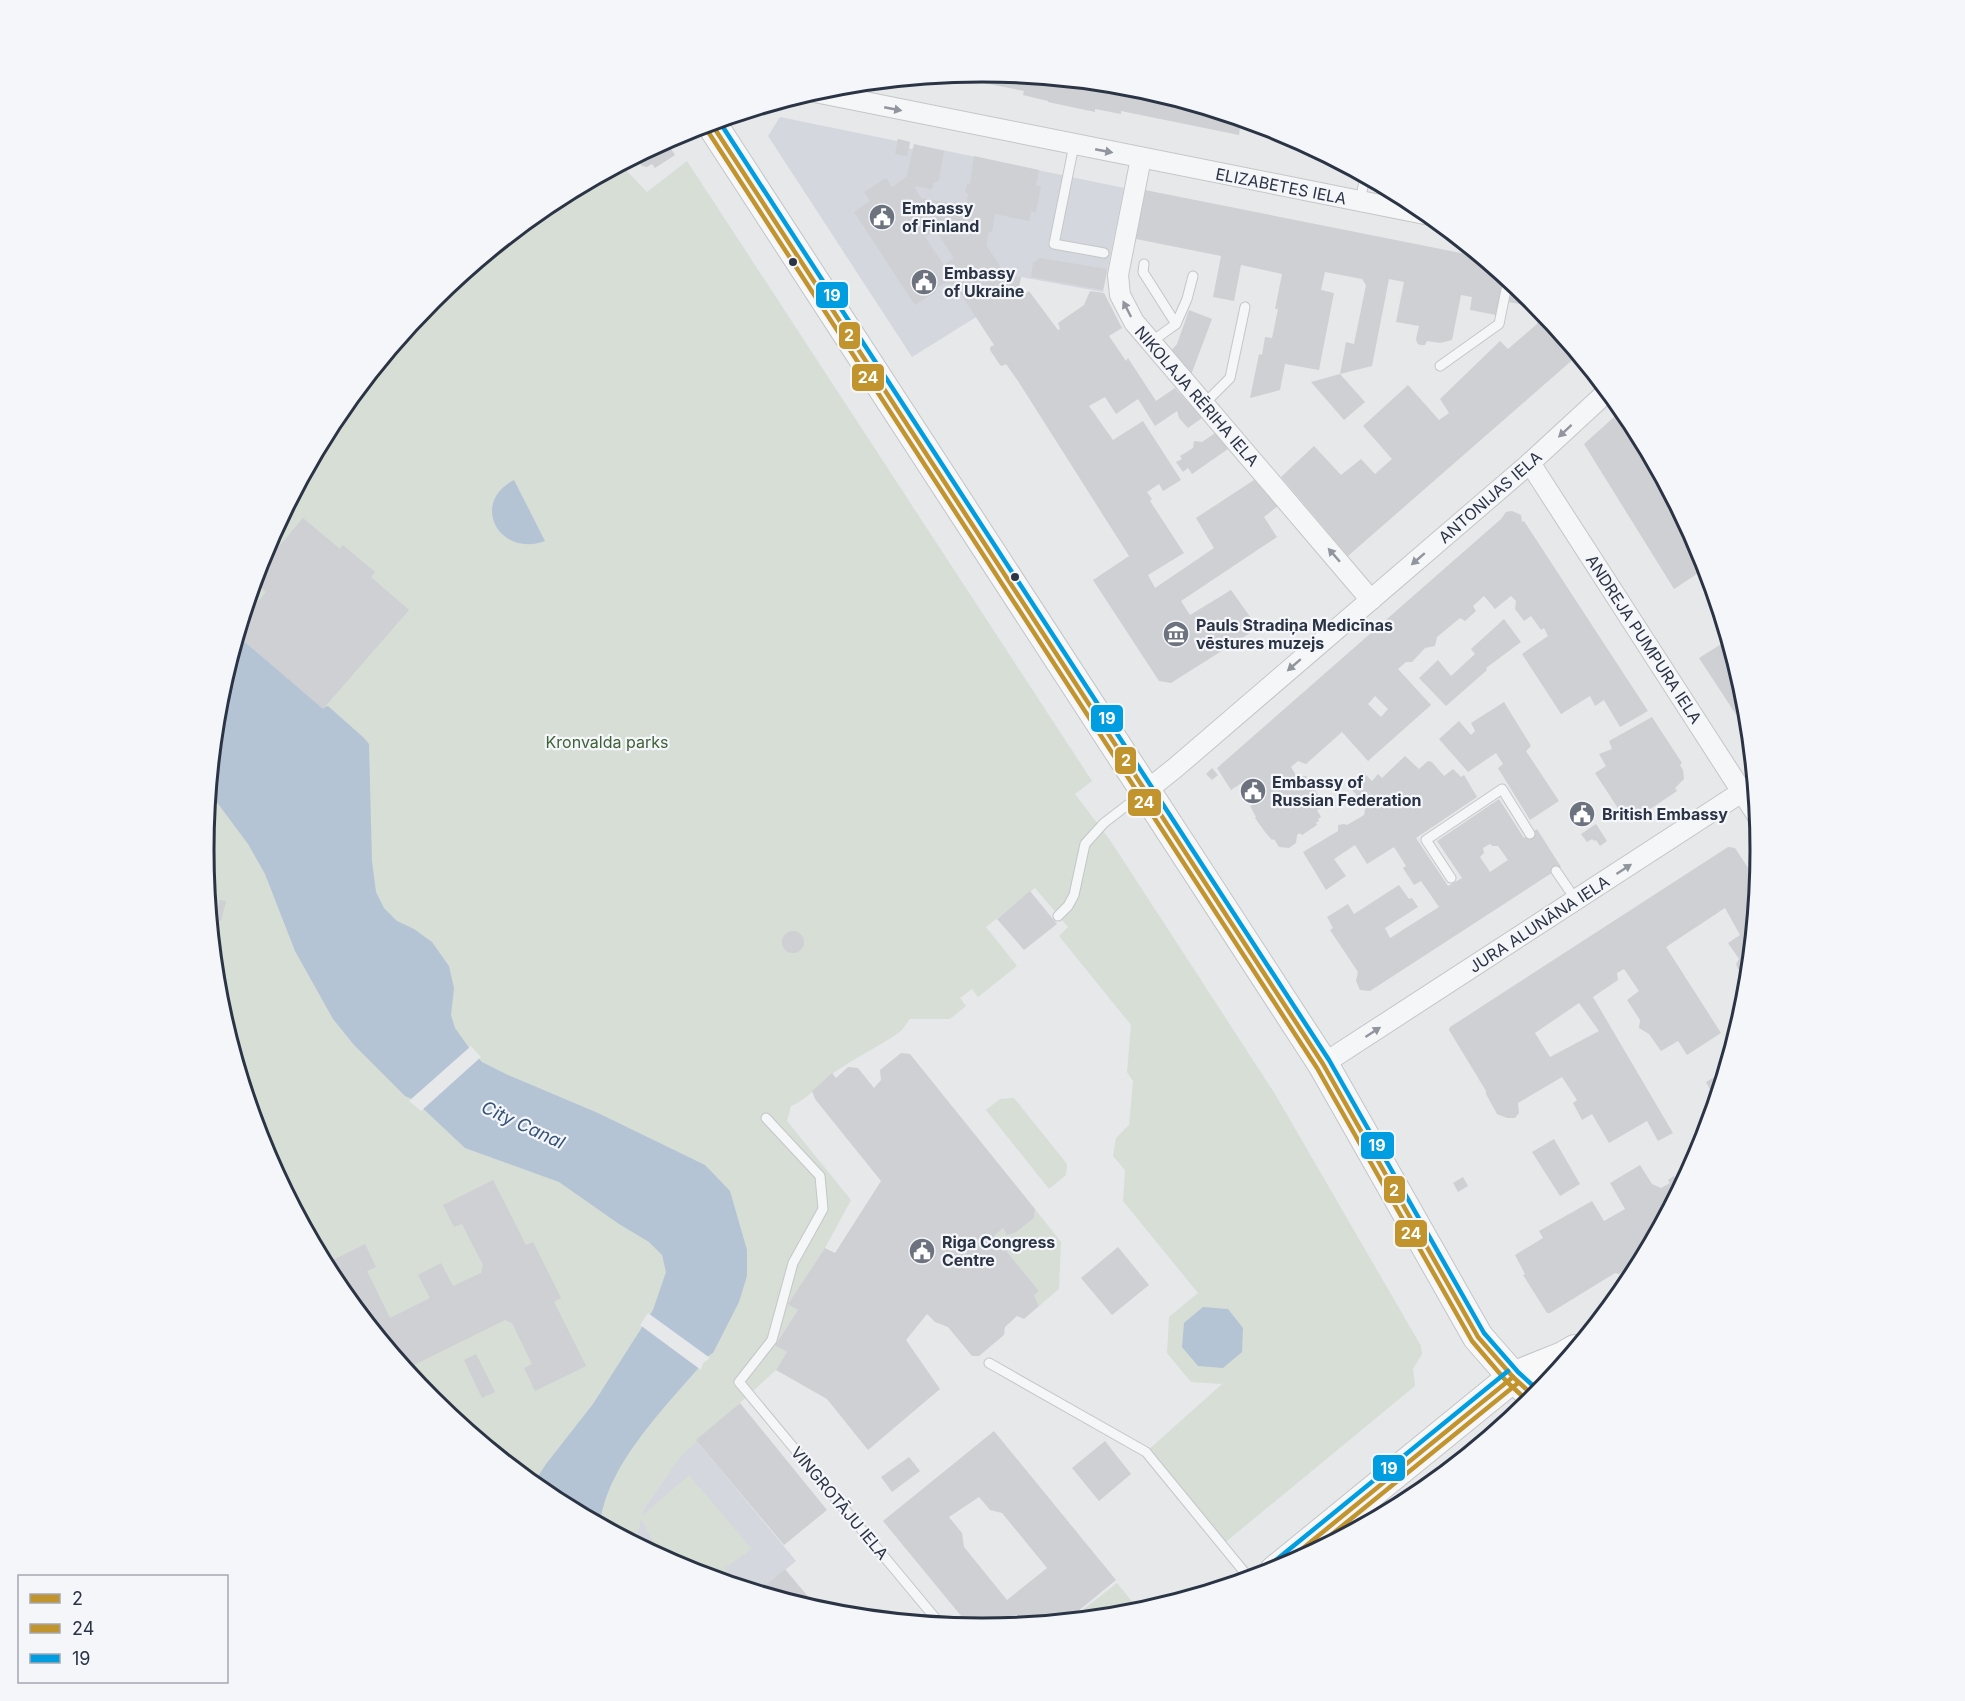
<svg xmlns="http://www.w3.org/2000/svg" width="1965" height="1701" font-family="Inter,sans-serif">
  <style>
    .built { fill: #d4d7dd }
    .green { fill: #d6ded6 }
    .water { fill: #b4c4d5 }
    .pier { fill: #e6e8ea }
    .building { fill: #ced0d3; fill-rule: evenodd }
    .lines { fill: none; stroke-linecap: round; stroke-linejoin: round }
    .service-casing { stroke: #c4c6c8; stroke-width: 11 }
    .minor-casing { stroke: #c4c6c8; stroke-width: 22 }
    .primary-casing { stroke: #c2c5c8; stroke-width: 32 }
    .service { stroke: #f5f6f7; stroke-width: 9 }
    .minor { stroke: #f5f6f7; stroke-width: 20 }
    .primary { stroke: #f8f8f8; stroke-width: 30 }
    .bus-1-casing { stroke: #f4f6f9; stroke-width: 9 }
    .bus-2-casing { stroke: #f4f6f9; stroke-width: 9 }
    .bus-3-casing { stroke: #f4f6f9; stroke-width: 9 }
    .bus-1 { stroke: #c2942e; stroke-width: 4.5 }
    .bus-2 { stroke: #c2942e; stroke-width: 4.5 }
    .bus-3 { stroke: #009de0; stroke-width: 4.5 }
    .oneway { fill: #90959e }
    .bus-dot { fill: #2b3445; stroke: #f4f6f9; stroke-width: 2 }
    .labels { text-anchor: middle; stroke-width: 4.5; stroke-linejoin: round; paint-order: stroke }
    .street-label { font-size: 16px; fill: #2b3445; stroke: #f4f6f9 }
    .poi-label { font-size: 16px; font-weight: bold; fill: #2b3445; stroke: #f4f6f9; text-anchor: start }
    .park-label { font-size: 16px; fill: #3f6138; stroke: #f4f6f9 }
    .water-label { font-size: 18px; font-style: italic; fill: #34527a; stroke: #f4f6f9 }
    .rim { fill: none; stroke: #2b3445; stroke-width: 3 }
    .line-badge { stroke: #f4f6f9; stroke-width: 2 }
    .badge-label { font-size: 16px; text-anchor: middle; font-weight: bold; fill: #fff }
  </style>
  <rect width="100%" height="100%" fill="#e6e8ea"/>
  <g class="built">
    <polygon points="780,117 897,141 898,139 910,142 909,148 911,149 923,146 1124,188 1103,292 1021,277 1018,291 912,357 768,136"/>
    <polygon points="696,1440 796,1561 785,1570 820,1611 684,1570 637,1544 638,1530 643,1510 679,1458"/>
  </g>
  <g class="green">
    <path d="M687,161L1092,781L1075,794L1110,840L1275,1094L1421,1346L1422,1354L1413,1369L1415,1386L1222,1545L1146,1452L1222,1384L1191,1382L1167,1353L1169,1317L1198,1293L1123,1201L1125,1170L1113,1156L1116,1138L1129,1125L1133,1081L1127,1072L1131,1025L1059,936L1068,927L1035,888L986,927L1017,966L978,997L972,989L960,998L966,1006L950,1019H910L901,1031L894,1036C874,1049 851,1060 832,1074C815,1086 810,1098 791,1106L787,1121L851,1200L825,1248L789,1303L798,1310L775,1344L787,1352L776,1370L679,1458L643,1510L641,1517L689,1475L752,1549L725,1568L730,1575L721,1581L684,1570L661,1557L641,1519L638,1530L637,1544L550,1498L432,1401L335,1283L263,1148L219,1002L204,850L219,698L263,552L335,418L432,300L550,203L621,165L647,192Z"/>
    <polygon points="1014,1098 1067,1164 1066,1175 1049,1189 986,1110 1000,1099"/>
    <polygon points="1035,1209 1061,1242 1059,1289 1039,1306 1034,1295 1039,1291 994,1236 1003,1228 1007,1235 1015,1233 1034,1218"/>
    <polygon points="1117,1583 1134,1604 1122,1614 1109,1607 1099,1609 1090,1615 1079,1613"/>
  </g>
  <g class="water">
    <path d="M514,480L545,541C498,558 470,502 514,480Z"/>
    <path d="M238,636L323,708L328,706L363,737L369,744L372,861L376,892L384,908L397,921L414,929L432,942L449,966L454,988L451,1015L455,1028L470,1049L482,1062L508,1075L598,1113L705,1165L730,1191L747,1250V1276L739,1302L713,1353L700,1361V1366C663,1410 606,1466 600,1525L550,1498L533,1484L546,1464L593,1404L653,1310L666,1272L662,1255L649,1242L619,1224L559,1182L465,1148L414,1100L405,1096L354,1045L333,1019L295,951L265,874L248,844L210,793L219,698Z"/>
    <polygon points="1203,1307 1228,1309 1243,1328 1242,1352 1223,1368 1198,1366 1182,1347 1184,1323"/>
  </g>
  <g class="pier">
    <polygon points="471,1046 481,1057 421,1111 409,1101"/>
    <polygon points="648,1313 710,1358 703,1363 701,1370 640,1325"/>
  </g>
  <g class="building">
    <polygon points="983,72 1135,87 1241,119 1239,135 1121,111 1121,114 1095,109 1095,112 1048,102 1048,101 1023,95 1024,91 949,76"/>
    <polygon points="898,139 910,142 907,156 895,154"/>
    <polygon points="1295,139 1311,148 1294,145"/>
    <polygon points="666,141 675,155 655,168 652,164 647,167 642,166 639,162 645,152"/>
    <path d="M914,144L944,151L939,180L933,184L932,189L914,186L921,198L966,206L968,194L965,192L967,184H970L974,156L1039,170L1036,186H1041L1036,212H1031L1029,221L995,214L992,231L989,232L986,245L1006,275L1021,277L1018,291L1021,297L1029,291L1058,330L1060,329L1058,323L1084,305L1090,291L1104,293L1122,328L1109,336L1126,361L1128,358L1156,401L1175,388L1202,418L1188,428L1179,418L1177,411L1155,426L1138,399L1116,414L1105,397L1089,406L1113,440L1143,421L1181,480L1163,491L1159,484L1147,492L1152,499L1150,501L1184,553L1148,575L1155,588L1214,548L1196,518L1254,480L1278,506L1264,517L1277,537L1181,601L1190,615L1231,590L1258,628L1171,683L1159,681L1093,580L1129,556L1018,381L1006,364L1002,366L1000,365L990,350V347L994,345L955,285L946,283L934,289L936,292L915,305L854,212L870,201L864,192L886,178L892,187L907,176ZM935,230L954,258L944,265L925,237Z"/>
    <polygon points="1145,190 1481,257 1503,276 1496,315 1470,310 1472,297 1461,295 1452,340 1440,343 1427,341 1425,345 1420,345 1417,343 1416,339 1419,326 1396,322 1404,282 1389,279 1372,366 1340,374 1346,342 1354,344 1366,285 1362,279 1325,272 1321,290 1334,293 1319,370 1285,364 1280,390 1250,398 1259,354 1262,355 1265,337 1272,338 1278,309 1275,309 1282,274 1241,265 1234,301 1213,297 1221,256 1136,239"/>
    <polygon points="1040,258 1107,269 1103,290 1031,277 1033,263"/>
    <polygon points="1512,283 1533,300 1540,308 1509,302"/>
    <polygon points="1189,310 1212,319 1191,375 1170,352 1177,344"/>
    <polygon points="1541,310 1578,355 1348,556 1281,477 1314,446 1341,475 1361,459 1375,474 1392,459 1363,426 1408,385 1439,420 1449,413 1440,399 1500,341 1508,349 1537,324"/>
    <polygon points="1340,374 1365,402 1344,420 1311,382"/>
    <polygon points="1623,409 1630,418 1647,450 1643,453 1686,524 1702,553 1706,568 1674,589 1584,444"/>
    <polygon points="1215,433 1228,449 1192,474 1188,468 1183,472 1176,462 1182,459 1180,456 1193,448 1194,441 1202,442"/>
    <path d="M1512,511L1521,515L1522,522L1524,521L1648,711L1620,727L1604,700L1595,706L1590,696L1561,714L1522,654L1548,636L1544,628L1541,630L1531,616L1524,621L1515,609L1516,601L1511,596L1495,609L1484,596L1473,606L1476,611L1465,621L1460,618L1437,637L1435,646L1425,648L1412,662H1406L1398,669L1431,705L1368,761L1342,732L1306,764L1298,761L1291,767L1297,777L1306,776L1322,801L1318,804L1321,808L1317,810L1321,817L1318,819L1319,821L1316,823L1317,825L1302,835L1300,833L1297,835L1296,843L1289,848L1279,847L1274,839L1272,840L1265,832L1255,818L1256,817L1250,806L1257,803L1243,782L1231,790L1217,768L1501,519L1506,512ZM1375,696L1388,709L1381,717L1368,704Z"/>
    <polygon points="303,518 340,549 343,545 375,572 371,577 409,610 323,709 238,636 243,620 266,592 254,582 258,571"/>
    <polygon points="1504,619 1521,642 1486,668 1487,670 1446,706 1419,678 1438,660 1451,676 1475,654 1471,649"/>
    <polygon points="1723,643 1734,659 1746,699 1750,736 1699,658"/>
    <polygon points="1504,702 1531,746 1526,751 1559,801 1530,820 1498,768 1503,764 1496,753 1468,772 1439,739 1459,721 1471,735 1475,731 1471,723"/>
    <polygon points="1652,717 1682,763 1680,765 1683,770 1684,779 1675,788 1677,791 1631,822 1628,818 1625,819 1595,773 1606,766 1599,754 1612,749 1609,741"/>
    <path d="M1405,756L1419,769L1428,761L1432,762L1444,776L1453,769L1461,777L1464,775L1477,797L1416,838L1448,886L1462,878L1437,841L1499,799L1524,838L1537,829L1561,867L1370,991L1360,990L1356,981L1358,972L1330,930L1333,928L1327,917L1348,904L1354,914L1399,885L1409,899L1412,898L1418,907L1385,928L1390,938L1439,907L1421,881L1414,885L1403,868L1406,866L1394,847L1367,864L1355,845L1334,859L1346,876L1326,890L1303,852L1338,831V825L1344,824L1347,825L1364,815L1366,805L1351,789L1352,784L1364,773L1372,781L1378,774L1382,778ZM1490,844L1492,846H1498L1508,860L1490,872L1480,857L1484,853L1483,848Z"/>
    <polygon points="1212,768 1218,775 1212,780 1206,774"/>
    <polygon points="1596,824 1607,841 1600,846 1596,840 1594,841 1592,839 1587,842 1581,834"/>
    <path d="M1728,847L1735,848L1758,883L1749,973L1738,969L1736,964L1739,959L1728,943L1740,935L1725,908L1666,947L1721,1033L1687,1055L1678,1041L1661,1051L1649,1034L1639,1028L1640,1020L1627,1000L1639,991L1624,969L1617,973L1618,980L1593,997L1673,1133L1658,1141L1647,1121L1609,1143L1592,1114L1582,1120L1573,1103L1577,1100L1562,1077L1518,1103L1519,1113L1515,1118H1507L1497,1114L1486,1094V1091L1449,1030L1450,1027ZM1579,1003L1599,1031L1550,1057L1535,1033Z"/>
    <polygon points="1030,891 1057,924 1024,950 997,919"/>
    <polygon points="220,900 226,901 221,921 215,920"/>
    <circle cx="793" cy="942" r="11"/>
    <polygon points="1741,1020 1736,1036 1730,1027"/>
    <polygon points="901,1053 910,1054 1035,1209 1034,1218 1015,1233 1007,1235 1003,1228 994,1236 1039,1291 1034,1295 1039,1306 1024,1319 1017,1316 1005,1327 1004,1335 979,1356 972,1356 948,1327 935,1322 927,1314 906,1340 940,1389 868,1450 827,1399 776,1370 787,1352 775,1345 798,1310 788,1304 825,1248 835,1253 881,1181 815,1099 812,1091 832,1073 836,1078 848,1067 858,1068 874,1088 881,1080 880,1070"/>
    <polygon points="1725,1071 1716,1101 1706,1082"/>
    <polygon points="1554,1139 1580,1184 1560,1196 1532,1152"/>
    <polygon points="1640,1165 1652,1184 1661,1188 1670,1183 1668,1180 1674,1176 1676,1179 1690,1171 1644,1256 1619,1274 1615,1273 1550,1313 1547,1313 1523,1275 1525,1274 1515,1255 1543,1238 1539,1231 1592,1201 1604,1221 1625,1209 1610,1183"/>
    <polygon points="1463,1177 1468,1186 1458,1192 1453,1183"/>
    <polygon points="493,1180 526,1245 533,1242 561,1298 554,1302 586,1366 535,1391 524,1368 532,1364 512,1323 505,1320 414,1365 428,1396 335,1283 325,1264 365,1244 376,1267 367,1271 390,1318 430,1298 418,1275 441,1263 453,1286 481,1273 483,1265 462,1224 454,1227 443,1205"/>
    <polygon points="1118,1247 1149,1285 1112,1315 1081,1278"/>
    <polygon points="476,1354 495,1392 482,1398 464,1360"/>
    <polygon points="740,1403 827,1510 784,1545 696,1440"/>
    <path d="M994,1431L1116,1580L1066,1621L982,1629L971,1628L883,1521ZM979,1497L990,1510L1002,1513L1047,1568L1007,1600L964,1547L962,1533L949,1517Z"/>
    <polygon points="1105,1441 1131,1474 1099,1501 1072,1468"/>
    <polygon points="909,1457 920,1471 892,1492 881,1477"/>
    <polygon points="785,1569 820,1611 758,1592"/>
  </g>
  <g class="lines">
    <defs>
      <g id="service">
        <polyline points="1074,145 1054,244 1104,253"/>
        <polyline points="1360,201 1365,177"/>
        <polyline points="1144,264 1143,272 1176,324 1151,342"/>
        <polyline points="1176,324 1187,299 1193,276"/>
        <polyline points="1440,366 1499,324 1508,280"/>
        <polyline points="1204,404 1230,378 1245,307"/>
        <polyline points="1556,871 1576,900"/>
        <polyline points="1451,878 1426,840 1502,789 1530,834"/>
        <polyline points="1058,916 1068,906 1074,895 1085,844 1104,823 1143,793"/>
        <polyline points="766,1118 820,1176 823,1209 793,1263 772,1340 739,1382 941,1625"/>
        <polyline points="989,1363 1146,1452 1250,1579"/>
      </g>
      <g id="minor">
        <polyline points="815,92 1430,215"/>
        <polyline points="1141,158 1118,275 1120,295 1134,322 1371,600"/>
        <polyline points="1530,463 1757,815"/>
        <polyline points="1145,792 1175,768 1530,463 1608,391"/>
        <polyline points="1323,1064 1754,784"/>
      </g>
      <g id="primary">
        <polyline points="711,123 1323,1064 1478,1337 1513,1377 1536,1398"/>
        <polyline points="1275,1571 1513,1377 1563,1357 1575,1350"/>
      </g>
    </defs>
    <use href="#service" class="service-casing"/>
    <use href="#minor" class="minor-casing"/>
    <use href="#primary" class="primary-casing"/>
    <use href="#service" class="service"/>
    <use href="#minor" class="minor"/>
    <use href="#primary" class="primary"/>
    <defs>
      <g id="bus-1">
        <polyline points="711,123 1323,1064 1478,1337 1513,1377 1536,1398"/>
        <polyline points="1275,1571 1513,1377"/>
      </g>
      <g id="bus-2">
        <polyline points="705,127 1317,1068 1472,1341 1507,1382 1530,1403"/>
        <polyline points="1304,1557 1518,1383"/>
      </g>
      <g id="bus-3">
        <polyline points="719,121 1329,1060 1484,1333 1518,1372 1540,1392"/>
        <polyline points="1270,1565 1508,1371"/>
      </g>
    </defs>
    <use href="#bus-1" class="bus-1-casing"/>
    <use href="#bus-2" class="bus-2-casing"/>
    <use href="#bus-3" class="bus-3-casing"/>
    <use href="#bus-1" class="bus-1"/>
    <use href="#bus-2" class="bus-2"/>
    <use href="#bus-3" class="bus-3"/>
  </g>
  <defs><path id="oneway-solid" d="M-6-.8H1V-3.2L6.5 0L1 3.2V.8H-6Z" transform="scale(1.5)"/></defs>
  <g class="oneway">
    <use href="#oneway-solid" transform="translate(893 109) rotate(11)"/>
    <use href="#oneway-solid" transform="translate(1104 151) rotate(11)"/>
    <use href="#oneway-solid" transform="translate(1127 309) rotate(-117)"/>
    <use href="#oneway-solid" transform="translate(1565 431) rotate(137)"/>
    <use href="#oneway-solid" transform="translate(1334 555) rotate(-131)"/>
    <use href="#oneway-solid" transform="translate(1418 559) rotate(139)"/>
    <use href="#oneway-solid" transform="translate(1294 665) rotate(139)"/>
    <use href="#oneway-solid" transform="translate(1624 869) rotate(-33)"/>
    <use href="#oneway-solid" transform="translate(1373 1032) rotate(-33)"/>
  </g>
  <defs>
    <symbol id="civic-disc" viewBox="-11 -11 22 22"><circle r="9.5" fill="#6c737f" stroke="#f4f6f9"/><path d="M-.6-6.5H3V-4.5H.6V-3L4-1V1h2V6H-6V1h2V-1L-.6-3ZM-1.2 2.5V6h2.4V2.5Z" fill="#fff"/></symbol>
    <symbol id="museum-disc" viewBox="-11 -11 22 22"><circle r="9.5" fill="#6c737f" stroke="#f4f6f9"/><path d="M0-6L6-3V-2H-6V-3ZM-5-1h2V3h-2ZM-1-1h2V3h-2ZM3-1h2V3H3ZM-6 4H6V6H-6Z" fill="#fff"/></symbol>
  </defs>
  <g fill-rule="evenodd">
    <use href="#civic-disc" x="867" y="202" width="30" height="30"/>
    <use href="#civic-disc" x="909" y="267" width="30" height="30"/>
    <use href="#museum-disc" x="1161" y="619" width="30" height="30"/>
    <use href="#civic-disc" x="1238" y="776" width="30" height="30"/>
    <use href="#civic-disc" x="1567" y="799" width="30" height="30"/>
    <use href="#civic-disc" x="907" y="1236" width="30" height="30"/>
  </g>
  <g class="bus-dot">
    <circle cx="793" cy="262" r="5"/>
    <circle cx="1015" cy="577" r="5"/>
  </g>
  <g class="labels">
    <g class="street-label">
      <text transform="translate(1281 186) rotate(11)" y="6">ELIZABETES IELA</text>
      <text transform="translate(1197 396) rotate(49)" y="6">NIKOLAJA RĒRIHA IELA</text>
      <text transform="translate(1490 497) rotate(-41)" y="6">ANTONIJAS IELA</text>
      <text transform="translate(1644 639) rotate(57)" y="6">ANDREJA PUMPURA IELA</text>
      <text transform="translate(1539 924) rotate(-33)" y="6">JURA ALUNĀNA IELA</text>
      <text transform="translate(840 1503) rotate(50)" y="6">VINGROTĀJU IELA</text>
    </g>
    <g class="poi-label">
      <text x="902" y="214">Embassy<tspan x="902" dy="18">of Finland</tspan></text>
      <text x="944" y="279">Embassy<tspan x="944" dy="18">of Ukraine</tspan></text>
      <text x="1196" y="631">Pauls Stradiņa Medicīnas<tspan x="1196" dy="18">vēstures muzejs</tspan></text>
      <text x="1272" y="788">Embassy of<tspan x="1272" dy="18">Russian Federation</tspan></text>
      <text x="1602" y="820">British Embassy</text>
      <text x="942" y="1248">Riga Congress<tspan x="942" dy="18">Centre</tspan></text>
    </g>
    <g class="park-label">
      <text x="607" y="748">Kronvalda parks</text>
    </g>
    <g class="water-label">
      <text transform="translate(523 1125) rotate(25)" y="6">City Canal</text>
    </g>
  </g>
  <path d="M0 0H1965V1701H0ZM214 850a768 768 0 1 1 1536 0a768 768 0 1 1-1536 0Z" fill="#f4f6f9" fill-rule="evenodd"/>
  <path class="rim" d="M214 850a768 768 0 1 1 1536 0a768 768 0 1 1-1536 0Z"/>
  <g class="line-badge">
    <rect x="815" y="281" width="34" height="28" rx="6" fill="#009de0"/>
    <rect x="838" y="321" width="23" height="29" rx="6" fill="#c2942e"/>
    <rect x="851" y="363" width="34" height="29" rx="6" fill="#c2942e"/>
    <rect x="1090" y="704" width="34" height="29" rx="6" fill="#009de0"/>
    <rect x="1114" y="746" width="23" height="29" rx="6" fill="#c2942e"/>
    <rect x="1127" y="788" width="35" height="29" rx="6" fill="#c2942e"/>
    <rect x="1360" y="1131" width="35" height="29" rx="6" fill="#009de0"/>
    <rect x="1383" y="1175" width="23" height="29" rx="6" fill="#c2942e"/>
    <rect x="1394" y="1219" width="34" height="29" rx="6" fill="#c2942e"/>
    <rect x="1372" y="1454" width="34" height="28" rx="6" fill="#009de0"/>
  </g>
  <g class="badge-label">
    <text x="832" y="301">19</text>
    <text x="849" y="341">2</text>
    <text x="868" y="383">24</text>
    <text x="1107" y="724">19</text>
    <text x="1126" y="766">2</text>
    <text x="1144" y="808">24</text>
    <text x="1377" y="1151">19</text>
    <text x="1394" y="1196">2</text>
    <text x="1411" y="1239">24</text>
    <text x="1389" y="1474">19</text>
  </g>
  <rect x="18" y="1575" width="210" height="108" fill="#f4f6f9" stroke="#a4a8b1" stroke-width="1.5"/>
  <rect x="30" y="1594" width="30" height="9" fill="#c2942e" stroke="#a4a8b1" stroke-width="1.5"/>
  <text x="72" y="1605" font-size="18" fill="#2b3445">2</text>
  <rect x="30" y="1624" width="30" height="9" fill="#c2942e" stroke="#a4a8b1" stroke-width="1.5"/>
  <text x="72" y="1635" font-size="18" fill="#2b3445">24</text>
  <rect x="30" y="1654" width="30" height="9" fill="#009de0" stroke="#a4a8b1" stroke-width="1.5"/>
  <text x="72" y="1665" font-size="18" fill="#2b3445">19</text>
</svg>
